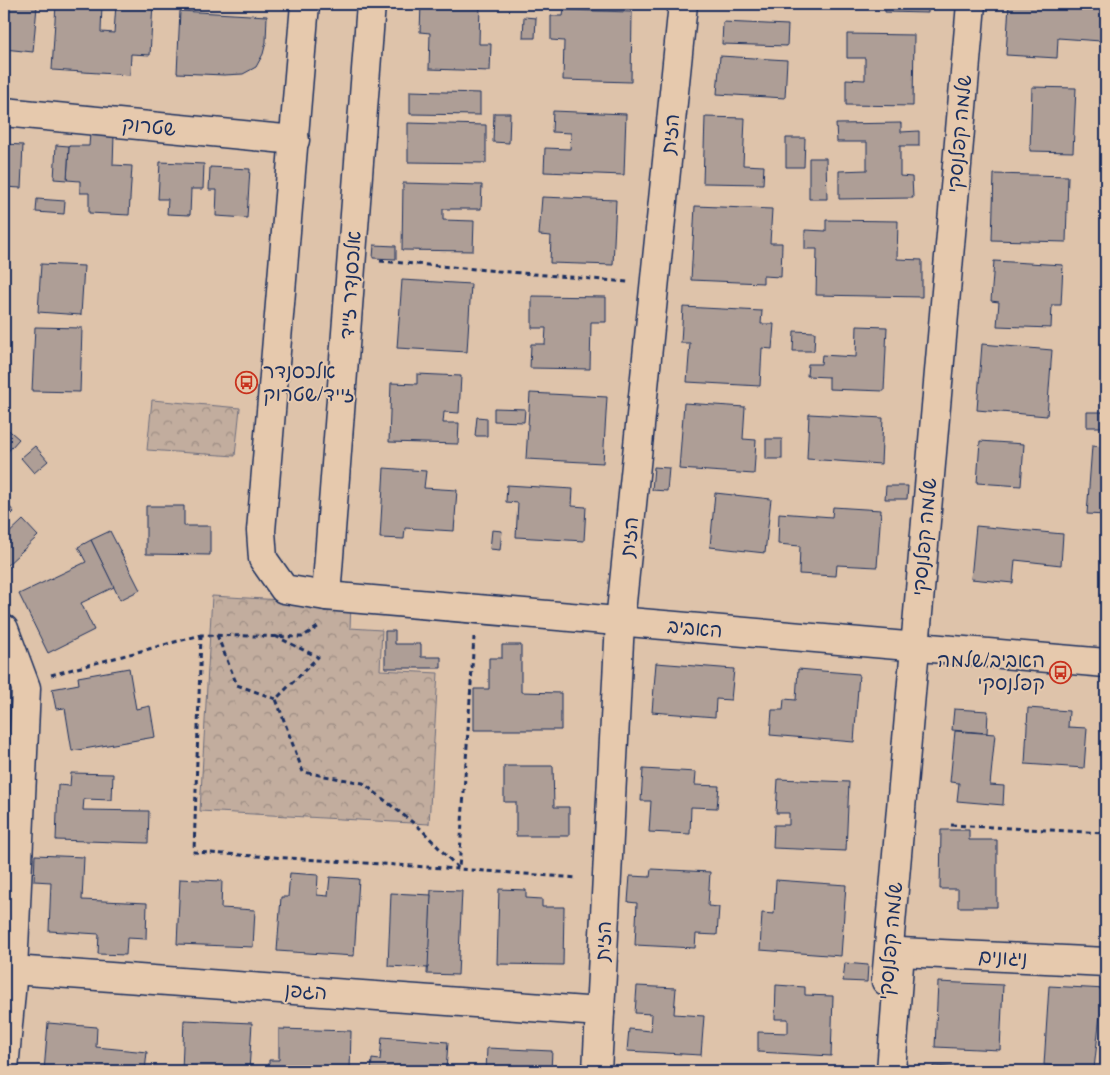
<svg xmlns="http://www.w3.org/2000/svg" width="1110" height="1075" font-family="'Indie Flower','Playpen Sans Hebrew',sans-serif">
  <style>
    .forest { fill: url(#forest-crowns); stroke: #6e6e7e }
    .building { fill: #ae9e96; stroke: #1b2f5e }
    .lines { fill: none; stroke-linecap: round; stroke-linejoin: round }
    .street-casing { stroke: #1b2f5e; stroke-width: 31 }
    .secondary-casing { stroke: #1b2f5e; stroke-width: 31 }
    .path { stroke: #1b2f5e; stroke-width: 3; stroke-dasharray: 5 4; stroke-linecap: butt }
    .street { stroke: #e6c9ad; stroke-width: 28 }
    .secondary { stroke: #e6c9ad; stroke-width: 28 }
    .labels { text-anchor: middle; stroke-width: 4; stroke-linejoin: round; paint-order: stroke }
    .street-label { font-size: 20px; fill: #1b2f5e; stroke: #e6c9ad }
    .poi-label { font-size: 20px; fill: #1b2f5e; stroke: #e6c9ad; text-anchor: start }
  </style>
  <defs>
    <pattern id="forest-crowns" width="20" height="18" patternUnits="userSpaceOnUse" patternTransform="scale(1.25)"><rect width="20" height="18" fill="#c2ad9e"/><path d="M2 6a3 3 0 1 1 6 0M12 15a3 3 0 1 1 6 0" fill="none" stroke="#9d8d84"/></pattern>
  </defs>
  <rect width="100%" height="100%" fill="#dec3aa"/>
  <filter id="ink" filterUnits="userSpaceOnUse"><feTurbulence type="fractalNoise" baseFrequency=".02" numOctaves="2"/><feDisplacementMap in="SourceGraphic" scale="10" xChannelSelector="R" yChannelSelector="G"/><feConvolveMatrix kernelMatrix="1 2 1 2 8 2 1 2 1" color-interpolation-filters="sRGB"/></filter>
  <g filter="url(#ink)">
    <g class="forest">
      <polygon points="152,400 240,408 235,456 147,450"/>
      <polygon points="212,596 351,604 350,628 382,630 380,670 438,673 429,824 200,811"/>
    </g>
    <g class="building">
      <polygon points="4,4 37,6 33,52 4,49"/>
      <polygon points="56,4 102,4 101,32 114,33 116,4 153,4 150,55 131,54 130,75 52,70"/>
      <polygon points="421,4 480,4 479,44 491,44 490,71 429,69 430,33 420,32"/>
      <polygon points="885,4 928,4 928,13 885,12"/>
      <polygon points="1009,4 1103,4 1101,41 1058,38 1057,58 1006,55"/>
      <polygon points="564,10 632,12 631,82 563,80 564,41 551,40 551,16 563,16"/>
      <polygon points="180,11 267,16 266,42 263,54 256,67 243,74 224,75 177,73"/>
      <polygon points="524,17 536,18 535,38 523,38"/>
      <polygon points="723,22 788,25 787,46 722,44"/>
      <polygon points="847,34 914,35 913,106 846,105 846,79 865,80 865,58 847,58"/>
      <polygon points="720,56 787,60 785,98 717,94"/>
      <polygon points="1032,87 1076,88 1073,152 1030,151"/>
      <polygon points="410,91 480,93 480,115 410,114"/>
      <polygon points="553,111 626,114 624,175 544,172 545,148 570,149 571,133 552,132"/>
      <polygon points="494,113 510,113 509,143 493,142"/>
      <polygon points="705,117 745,118 743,165 764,166 763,184 703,183"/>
      <polygon points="408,123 486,125 486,163 408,162"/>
      <polygon points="901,123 901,132 919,131 919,146 900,146 900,176 912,177 913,198 839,199 839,171 867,170 867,142 837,142 836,124"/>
      <polygon points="90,133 114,135 113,165 132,166 129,215 89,213 89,193 80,193 80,181 67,180 69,146 89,146"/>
      <polygon points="786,138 805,138 804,167 786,167"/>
      <polygon points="4,144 23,145 21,188 4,187"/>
      <polygon points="56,145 69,146 67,180 54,179"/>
      <polygon points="809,158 826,158 827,199 809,199"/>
      <polygon points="160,162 204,164 203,189 191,189 190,215 167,214 168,199 158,199"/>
      <polygon points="210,167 250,169 247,218 216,216 217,190 209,190"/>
      <polygon points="994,174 1068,176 1066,242 992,240"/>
      <polygon points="403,183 482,185 481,209 443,209 443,220 474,221 473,251 402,250"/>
      <polygon points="542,197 616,200 613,265 550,263 551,236 539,235"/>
      <polygon points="37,199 65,201 64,214 36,212"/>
      <polygon points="695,206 772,209 770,243 782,243 781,277 763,276 763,283 691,280"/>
      <polygon points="826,220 898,221 897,259 922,260 922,297 816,295 817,249 805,249 805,230 826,231"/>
      <polygon points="374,245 396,246 396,259 373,258"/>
      <polygon points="994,261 1063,265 1061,305 1052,305 1051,328 997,326 999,302 991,301"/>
      <polygon points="41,264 84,266 81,315 38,312"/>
      <polygon points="402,280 471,284 467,352 397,348"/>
      <polygon points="532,296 606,297 606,322 591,322 590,369 530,368 531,344 545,344 546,328 532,328"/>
      <polygon points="683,307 762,311 761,324 774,324 772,349 762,348 760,386 687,382 690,343 681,343"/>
      <polygon points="857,326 887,327 884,391 829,389 829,377 807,376 808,364 821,364 822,355 856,357"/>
      <polygon points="35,327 82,328 80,392 32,391"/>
      <polygon points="794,331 815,332 814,351 793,351"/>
      <polygon points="982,344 1052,350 1047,416 977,410"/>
      <polygon points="417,374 461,376 459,413 444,412 443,423 459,423 458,444 389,442 391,383 417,384"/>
      <polygon points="530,393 607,397 603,463 526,459"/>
      <polygon points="684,403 745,407 743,439 756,440 754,474 679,469"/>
      <polygon points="494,408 525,409 524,422 494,421"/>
      <rect x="1087" y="412" width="19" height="15"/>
      <polygon points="809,414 883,418 881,464 807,459"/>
      <polygon points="477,417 487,418 487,436 475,436"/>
      <polygon points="4,426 19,439 4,456"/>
      <rect x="766" y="439" width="16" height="20"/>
      <polygon points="980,441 1024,444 1021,486 977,483"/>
      <polygon points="35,446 48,461 34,473 21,458"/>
      <polygon points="1092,446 1106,447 1106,515 1087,514"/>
      <polygon points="654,467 669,468 667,491 652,490"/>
      <polygon points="384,468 426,471 424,488 457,490 454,531 405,528 404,539 380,538"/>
      <polygon points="507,485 573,489 572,506 586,507 584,541 516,537 518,503 506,502"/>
      <polygon points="886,486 908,486 907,499 885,499"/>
      <polygon points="715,493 771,499 765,553 710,547"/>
      <polygon points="4,500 14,512 4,522"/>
      <polygon points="146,506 184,506 184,526 210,526 210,555 146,554"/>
      <polygon points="833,507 881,510 877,567 837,565 836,576 799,574 800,546 778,544 779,513 832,517"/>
      <polygon points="23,520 38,536 4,568 4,538"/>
      <polygon points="976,526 1063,534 1061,565 1015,560 1013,583 971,579"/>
      <polygon points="492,530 502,531 500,550 490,549"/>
      <polygon points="110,531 140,590 120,600 91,540"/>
      <polygon points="91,540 114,587 81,603 94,630 48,653 19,594 86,562 78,547"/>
      <polygon points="385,631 395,631 395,644 421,644 421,657 441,657 441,668 385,668"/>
      <polygon points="502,645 521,645 521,692 561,693 561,730 474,730 474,689 489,689 489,658 502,658"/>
      <polygon points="656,663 734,669 731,700 716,699 715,717 652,712"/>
      <polygon points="129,668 136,709 150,706 155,737 72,751 65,708 56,709 52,689 79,684 78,677"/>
      <polygon points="798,669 859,674 854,742 770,735 772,710 783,710 784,699 796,700"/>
      <polygon points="1028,708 1069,711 1068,727 1087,728 1084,768 1025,764"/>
      <polygon points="954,709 988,711 987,733 952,730"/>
      <polygon points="955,731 995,734 990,785 1004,786 1003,805 957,801 959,783 950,782"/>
      <polygon points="504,766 553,766 554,807 569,807 569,836 516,836 516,802 504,802"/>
      <polygon points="643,769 696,772 695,785 719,786 717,808 691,807 690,834 649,832 651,801 641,801"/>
      <polygon points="71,773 113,774 112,800 84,799 83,810 149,811 148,843 56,840 58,785 70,786"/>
      <polygon points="778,779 849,782 846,851 773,848 774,825 789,825 789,813 776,813"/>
      <polygon points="941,830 969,830 969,840 997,840 997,907 958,907 958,889 940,889"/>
      <polygon points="35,855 84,857 82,900 147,903 146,939 127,938 126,955 98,954 99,934 49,931 51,882 34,881"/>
      <polygon points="651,869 710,872 708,906 719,907 717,935 696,934 695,948 635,945 637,903 628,902 630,876 650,877"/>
      <polygon points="290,873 318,875 317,895 328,896 330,877 359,879 354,956 277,951 281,897 288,897"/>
      <polygon points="180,879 222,881 221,908 255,910 253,947 177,944"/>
      <polygon points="776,880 846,885 841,956 760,950 762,913 774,914"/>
      <polygon points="499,889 526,890 526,898 542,899 542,907 564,907 563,965 497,964"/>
      <polygon points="431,890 462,891 458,975 427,974"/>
      <polygon points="391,893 431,895 428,968 388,966"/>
      <polygon points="845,963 868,965 867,982 843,981"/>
      <polygon points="938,982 1003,985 1000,1050 935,1047"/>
      <polygon points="776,985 805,987 805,995 833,996 831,1056 758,1052 758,1032 788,1033 788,1019 775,1019"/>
      <polygon points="637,986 676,988 674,1014 704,1016 701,1055 627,1051 629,1029 651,1031 652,1014 635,1013"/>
      <polygon points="1049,986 1106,989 1106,1016 1100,1015 1094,1069 1044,1065"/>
      <polygon points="184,1020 252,1023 249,1071 182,1071"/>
      <polygon points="48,1023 97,1027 96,1047 147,1052 145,1071 44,1071"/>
      <polygon points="279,1029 351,1031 350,1071 269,1071 269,1060 279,1060"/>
      <polygon points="382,1037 448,1042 446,1071 371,1071 372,1059 380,1060"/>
      <polygon points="487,1048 552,1051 551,1071 486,1071"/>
      <polygon points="933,1066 1002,1070 1001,1071 933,1071"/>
    </g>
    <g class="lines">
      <defs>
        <g id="street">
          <polyline points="4,112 295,140"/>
          <polyline points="4,629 26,688 13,970 4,1069"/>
          <polyline points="900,952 1106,962"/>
          <polyline points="13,970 600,1012"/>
          <polyline points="886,981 971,4"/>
          <polyline points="597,1071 620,622 683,4"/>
        </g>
        <g id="secondary">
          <polyline points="305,4 261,531 263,559 284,589 326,596 1106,663"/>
          <polyline points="326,596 371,4"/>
          <polyline points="891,1071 900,952"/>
        </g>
      </defs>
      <use href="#street" class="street-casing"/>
      <use href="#secondary" class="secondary-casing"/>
      <g class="path">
        <polyline points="380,261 628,282"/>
        <polyline points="201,635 194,852 459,869 474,637"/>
        <polyline points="217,635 237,685 276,699"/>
        <polyline points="275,636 318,657 276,699 303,772 363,783 421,829 459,869 578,878"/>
        <polyline points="51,675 201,635 302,637 321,625"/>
        <polyline points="951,825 1106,833"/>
      </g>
      <use href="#street" class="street"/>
      <use href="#secondary" class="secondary"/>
    </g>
  </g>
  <defs>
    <symbol id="bus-ring" viewBox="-11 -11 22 22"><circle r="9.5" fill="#e6c9ad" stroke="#c8321e" stroke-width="1.5"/><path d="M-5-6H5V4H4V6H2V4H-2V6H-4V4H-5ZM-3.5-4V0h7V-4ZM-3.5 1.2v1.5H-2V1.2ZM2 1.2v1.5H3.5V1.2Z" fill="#c8321e"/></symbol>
  </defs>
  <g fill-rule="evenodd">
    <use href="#bus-ring" x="234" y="370" width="25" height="25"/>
    <use href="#bus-ring" x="1048" y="660" width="25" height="25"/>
  </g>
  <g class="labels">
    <g class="street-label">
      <text transform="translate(149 126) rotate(6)" y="7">שטרוק</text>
      <text transform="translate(670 134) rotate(-84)" y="7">הזית</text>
      <text transform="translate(959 134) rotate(-85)" y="7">שלמה קפלנסקי</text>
      <text transform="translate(350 285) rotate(-86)" y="7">אלכסנדר זייד</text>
      <text transform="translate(629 537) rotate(-84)" y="7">הזית</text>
      <text transform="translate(924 537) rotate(-85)" y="7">שלמה קפלנסקי</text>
      <text transform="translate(695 628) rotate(5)" y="7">האביב</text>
      <text transform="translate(603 941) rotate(-87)" y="7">הזית</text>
      <text transform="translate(890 941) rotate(-85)" y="7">שלמה קפלנסקי</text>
      <text transform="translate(1003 957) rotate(3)" y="7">ניגונים</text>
      <text transform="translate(306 991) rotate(4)" y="7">הגפן</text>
    </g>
    <g class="poi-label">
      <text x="263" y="378">אלכסנדר<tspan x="263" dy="23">זייד/שטרוק</tspan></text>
      <text x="1045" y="667" text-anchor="end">האביב/שלמה<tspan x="1045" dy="23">קפלנסקי</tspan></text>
    </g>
  </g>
  <rect width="1110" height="1075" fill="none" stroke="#e6c9ad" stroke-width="20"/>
  <rect x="10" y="10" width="1090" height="1055" fill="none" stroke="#1b2f5e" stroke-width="2" filter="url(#ink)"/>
</svg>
